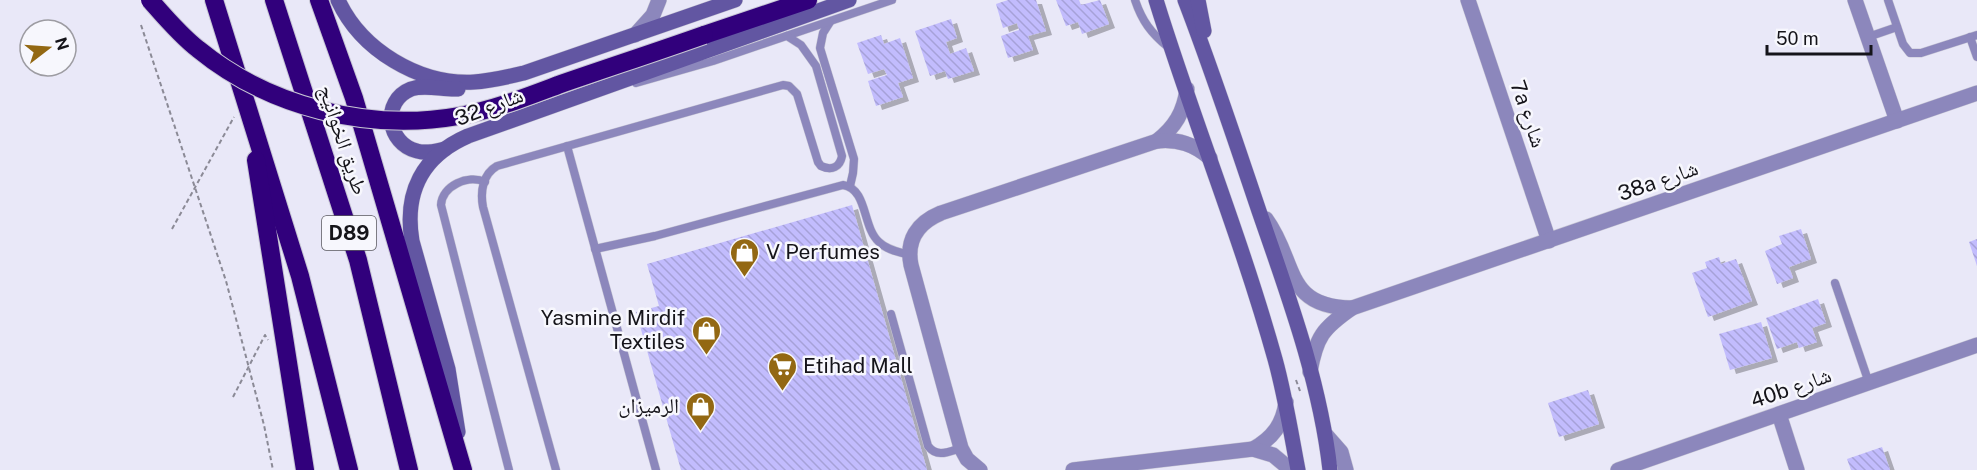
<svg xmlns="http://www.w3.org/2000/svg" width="1977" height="470" font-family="'Public Sans','Noto Naskh Arabic',sans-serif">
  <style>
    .building { fill: url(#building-back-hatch); filter: url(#shadow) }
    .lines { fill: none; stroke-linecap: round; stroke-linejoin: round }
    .lane-casing { stroke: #c7c6d4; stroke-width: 9 }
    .street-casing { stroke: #c7c6d4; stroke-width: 16 }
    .secondary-casing { stroke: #c7c6d4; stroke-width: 16 }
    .highway-casing { stroke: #c7c6d4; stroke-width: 20 }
    .path { stroke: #8b8a96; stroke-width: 2; stroke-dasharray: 4.5 3; stroke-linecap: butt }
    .lane { stroke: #8c87bc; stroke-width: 8 }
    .street { stroke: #8c87bc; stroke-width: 15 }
    .secondary { stroke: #6256a2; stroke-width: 15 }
    .highway { stroke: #31007c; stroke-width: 18 }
    .highway-bridge-casing { stroke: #c7c6d4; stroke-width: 20; stroke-linecap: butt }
    .highway-bridge { stroke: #31007c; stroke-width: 18 }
    .labels { text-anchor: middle; stroke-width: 5; stroke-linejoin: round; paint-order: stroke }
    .shield { fill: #f7f7fd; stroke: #59585e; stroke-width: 1.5 }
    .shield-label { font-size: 20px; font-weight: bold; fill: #15141a }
    .street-label { font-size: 21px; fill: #15141a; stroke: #f7f7fd }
    .poi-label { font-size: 21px; fill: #15141a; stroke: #f7f7fd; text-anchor: start }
  </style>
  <defs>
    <pattern id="building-back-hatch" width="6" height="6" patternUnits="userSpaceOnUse" patternTransform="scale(1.5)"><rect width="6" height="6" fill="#c2bcfd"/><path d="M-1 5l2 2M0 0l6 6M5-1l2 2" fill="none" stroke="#a6a1d8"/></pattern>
    <filter id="shadow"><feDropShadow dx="6" dy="4" stdDeviation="0" flood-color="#0004"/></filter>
  </defs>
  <rect width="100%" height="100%" fill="#e9e8f8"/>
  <g class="building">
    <polygon points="1008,0 1036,0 1046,31 1028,36 1033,50 1008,58 1001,36 1019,30 1017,23 1003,28 996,4"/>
    <polygon points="1056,0 1079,0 1081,5 1100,0 1109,24 1082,34 1078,22 1066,26"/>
    <polygon points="951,19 957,38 946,42 950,54 966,48 974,71 948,79 945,71 930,76 915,31"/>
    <polygon points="881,35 884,44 900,38 913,78 898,83 903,97 876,106 868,81 887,75 884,69 868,74 857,43"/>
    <polygon points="852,205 927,470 681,470 636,312 659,306 647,264"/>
    <polygon points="1801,229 1811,259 1789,267 1793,278 1777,284 1765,251 1782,244 1779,236"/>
    <polygon points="1977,239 1977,266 1969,242"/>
    <polygon points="1719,257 1721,264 1736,259 1752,301 1708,317 1692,273 1707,268 1705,262"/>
    <polygon points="1818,299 1826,323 1812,328 1817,342 1799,348 1797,342 1777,349 1766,318"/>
    <polygon points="1761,322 1772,358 1730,370 1719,334"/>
    <polygon points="1588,390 1599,424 1559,437 1548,403"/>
    <polygon points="1882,447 1890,470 1851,470 1847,459"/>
  </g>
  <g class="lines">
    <defs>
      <g id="lane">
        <path d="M1135,0C1142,21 1151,33 1168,47"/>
        <polyline points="1888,0 1903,44 1910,53 1921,53 1977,35"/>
        <polyline points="830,22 823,33 820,48 854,159 853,173 850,186"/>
        <polyline points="1868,37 1897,27"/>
        <polyline points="1970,37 1977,57"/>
        <polyline points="636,83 713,61 892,0"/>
        <polyline points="567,146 656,470"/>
        <path d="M485,182C468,174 442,186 441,205L509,470"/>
        <path d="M595,249L655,236L843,185C868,189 862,227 879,242C887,250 899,252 909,255"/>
        <polyline points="1835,283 1869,383"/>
        <path d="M891,314L928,446C937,458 948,452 961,448"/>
        <path d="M556,470L483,207C480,191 483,174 497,166L783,85L789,86L797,94L818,162L821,166C832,171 840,167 842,156L816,66L801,45L787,36"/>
      </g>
      <g id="street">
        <polyline points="1468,0 1549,241"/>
        <polyline points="1855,0 1897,121"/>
        <polyline points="635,35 653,15 659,0"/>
        <path d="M1157,141C1175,127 1184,112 1187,89"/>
        <path d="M1266,219C1297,261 1283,307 1352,308"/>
        <path d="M1310,372C1316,337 1323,328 1352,308L1977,93"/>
        <polyline points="1779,414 1797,470"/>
        <polyline points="1326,435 1341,452 1346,470"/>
        <path d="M1253,449C1273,438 1283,424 1286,402"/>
        <path d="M980,470L967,459L961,448L911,265C906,240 917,223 941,213L1157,141C1178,139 1194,144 1210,158"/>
        <polyline points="1073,470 1253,449 1273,455 1291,470"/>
        <polyline points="1618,470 1977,345"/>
      </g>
      <g id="secondary">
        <path d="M338,0C361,50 419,85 474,82C491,81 507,77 524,73L735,0"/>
        <path d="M1156,0C1193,120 1241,237 1275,359C1285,395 1291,433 1298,470"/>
        <path d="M1185,0C1212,70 1235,140 1259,211C1288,295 1320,381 1330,470"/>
        <polyline points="1198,0 1204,31"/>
        <path d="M445,149C436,151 426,154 417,151C387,144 381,101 411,89C425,84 443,90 458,89"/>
        <path d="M458,432L448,369L412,241C404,193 422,156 468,136L849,0"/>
      </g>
      <g id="highway">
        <polyline points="214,0 300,276 349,470"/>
        <polyline points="274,0 358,260 409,470"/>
        <polyline points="319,0 354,98 463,470"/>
        <polyline points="704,35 808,0"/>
        <polyline points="256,160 305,470"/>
      </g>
    </defs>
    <use href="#lane" class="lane-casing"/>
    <use href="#street" class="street-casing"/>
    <use href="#secondary" class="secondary-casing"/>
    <use href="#highway" class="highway-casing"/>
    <g class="path">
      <polyline points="141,25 226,281 264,425 273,470"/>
      <polyline points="172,229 234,117"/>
      <polyline points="1296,380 1300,391"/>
      <polyline points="233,397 265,335 268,340"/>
    </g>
    <use href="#lane" class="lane"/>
    <use href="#street" class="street"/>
    <use href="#secondary" class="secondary"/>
    <use href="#highway" class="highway"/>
    <defs>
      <path id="highway-bridge" d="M150,0C165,17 180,35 198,49C269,107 368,132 459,116C493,110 526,97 558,85C607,68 656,52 704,35"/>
    </defs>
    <use href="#highway-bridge" class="highway-bridge-casing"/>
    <use href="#highway-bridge" class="highway-bridge"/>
  </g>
  <defs>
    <symbol id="shop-pin" viewBox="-11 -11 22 30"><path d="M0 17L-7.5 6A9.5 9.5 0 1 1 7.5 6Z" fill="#936813" stroke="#f7f7fd"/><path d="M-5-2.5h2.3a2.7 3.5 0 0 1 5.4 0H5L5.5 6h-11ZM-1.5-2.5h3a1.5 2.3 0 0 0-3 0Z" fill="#fff"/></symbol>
    <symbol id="supermarket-pin" viewBox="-11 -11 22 30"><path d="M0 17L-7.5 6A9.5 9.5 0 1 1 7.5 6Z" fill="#936813" stroke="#f7f7fd"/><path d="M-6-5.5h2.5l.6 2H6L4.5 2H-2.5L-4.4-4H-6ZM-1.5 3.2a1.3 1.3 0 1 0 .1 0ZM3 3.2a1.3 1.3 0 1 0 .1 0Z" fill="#fff"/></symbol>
  </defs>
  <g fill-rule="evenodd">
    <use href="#shop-pin" x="728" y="236" width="33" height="45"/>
    <use href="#shop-pin" x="690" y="314" width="33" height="45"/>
    <use href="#supermarket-pin" x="766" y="350" width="33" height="45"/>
    <use href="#shop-pin" x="684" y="390" width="33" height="45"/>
  </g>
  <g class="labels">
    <rect class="shield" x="322" y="216" width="54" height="34" rx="4.5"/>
    <g class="shield-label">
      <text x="349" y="240">D89</text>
    </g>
    <g class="street-label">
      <text transform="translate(489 107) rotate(-21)" y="7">شارع 32</text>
      <text transform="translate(1528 114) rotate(71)" y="7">7a شارع</text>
      <text transform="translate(343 140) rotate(72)" y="7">طريق الخوانيج</text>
      <text transform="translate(1658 181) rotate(-19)" y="7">38a شارع</text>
      <text transform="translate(1791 388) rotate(-19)" y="7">40b شارع</text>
    </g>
    <g class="poi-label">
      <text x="766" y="259">V Perfumes</text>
      <text x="685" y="325" text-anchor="end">Yasmine Mirdif<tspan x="685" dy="24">Textiles</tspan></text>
      <text x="803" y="373">Etihad Mall</text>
      <text x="679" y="413" text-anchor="end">الرميزان</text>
    </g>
  </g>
  <g transform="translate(48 48) rotate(73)"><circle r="28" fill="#f7f7fd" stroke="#9d9ca2" stroke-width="1.5"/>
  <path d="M0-4.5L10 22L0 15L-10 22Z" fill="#936813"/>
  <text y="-9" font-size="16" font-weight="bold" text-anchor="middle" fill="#15141a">N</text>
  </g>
  <path d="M1767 45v9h104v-9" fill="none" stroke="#15141a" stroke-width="3"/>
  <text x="1776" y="45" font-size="18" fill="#15141a" stroke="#f7f7fd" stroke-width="4.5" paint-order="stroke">50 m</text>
</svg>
